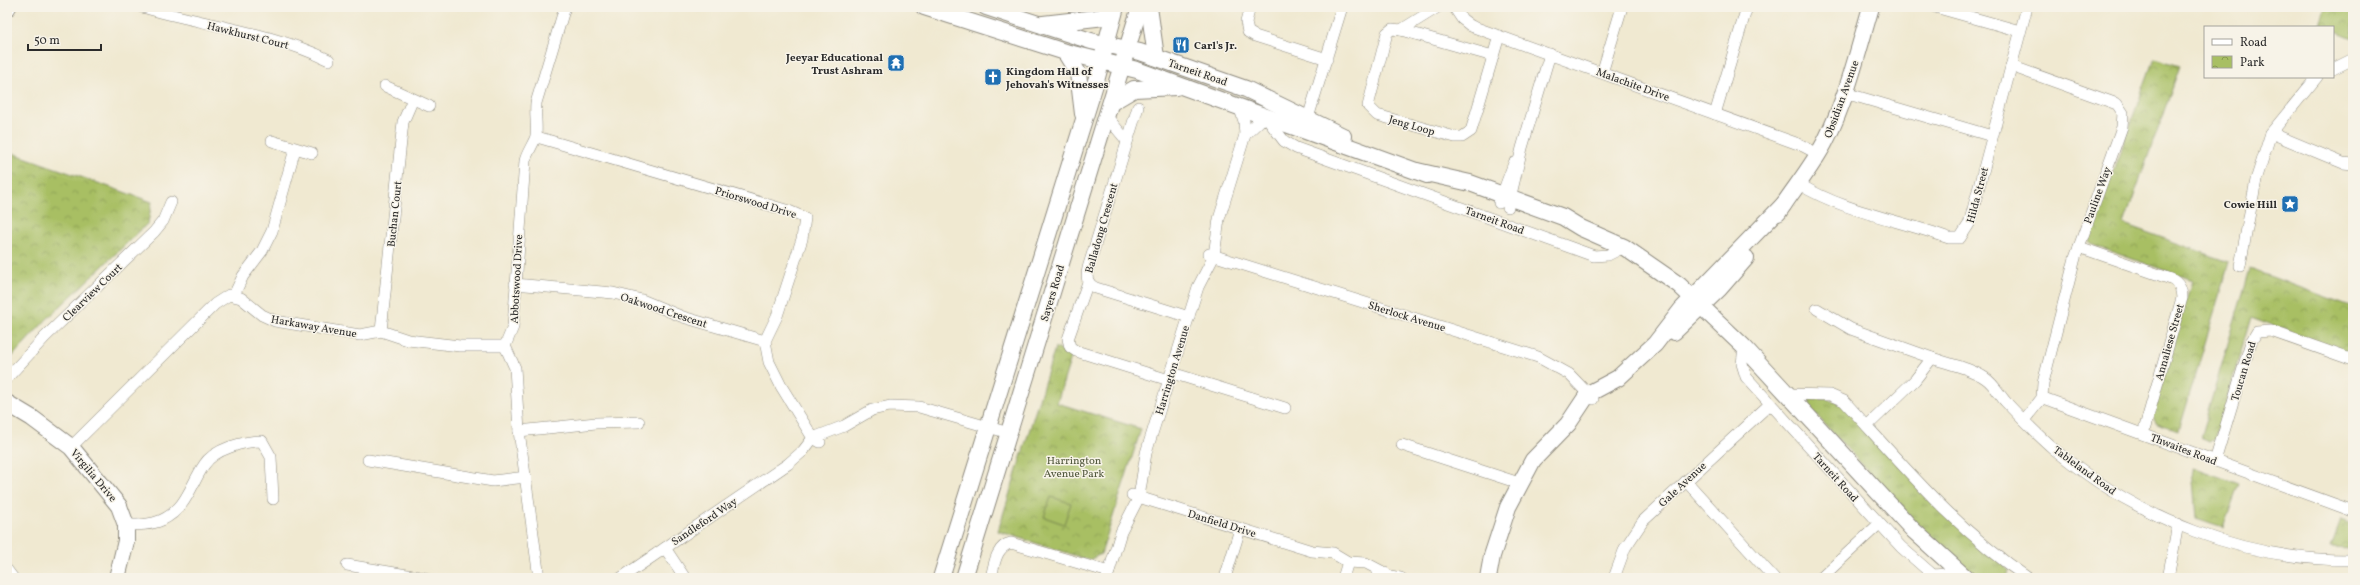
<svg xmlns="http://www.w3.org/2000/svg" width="2360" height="585" font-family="Vollkorn,serif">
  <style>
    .grass { fill: url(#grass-tufts); stroke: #6a7547 }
    .park { fill: url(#park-crowns); stroke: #6a7547 }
    .garden { fill: #a8bf63; stroke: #6a7547 }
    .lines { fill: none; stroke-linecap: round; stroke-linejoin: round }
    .street-casing { stroke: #8e8a7e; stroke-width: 12 }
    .secondary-casing { stroke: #8e8a7e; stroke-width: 18 }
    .street { stroke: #fff; stroke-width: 11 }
    .secondary { stroke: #fff; stroke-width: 16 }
    .labels { text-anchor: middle; stroke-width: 3; stroke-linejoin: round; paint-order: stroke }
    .street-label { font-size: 11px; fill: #2b2b2b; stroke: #f7f3e8 }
    .poi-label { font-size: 11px; font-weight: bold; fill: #2b2b2b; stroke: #f7f3e8; text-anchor: start }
    .park-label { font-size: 11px; fill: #50573c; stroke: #f7f3e8 }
  </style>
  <defs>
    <pattern id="grass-tufts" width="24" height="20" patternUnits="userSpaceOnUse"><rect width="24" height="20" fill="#a8bf63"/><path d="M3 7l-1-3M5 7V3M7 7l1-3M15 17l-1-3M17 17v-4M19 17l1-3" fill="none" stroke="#899b52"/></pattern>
    <pattern id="park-crowns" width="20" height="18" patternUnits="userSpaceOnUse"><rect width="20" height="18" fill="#a8bf63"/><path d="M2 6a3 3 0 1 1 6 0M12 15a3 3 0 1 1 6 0" fill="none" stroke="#899b52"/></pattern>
  </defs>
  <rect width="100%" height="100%" fill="#f7f3e8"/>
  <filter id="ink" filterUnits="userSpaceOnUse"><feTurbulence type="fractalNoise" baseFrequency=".025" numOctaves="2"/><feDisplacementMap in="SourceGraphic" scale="8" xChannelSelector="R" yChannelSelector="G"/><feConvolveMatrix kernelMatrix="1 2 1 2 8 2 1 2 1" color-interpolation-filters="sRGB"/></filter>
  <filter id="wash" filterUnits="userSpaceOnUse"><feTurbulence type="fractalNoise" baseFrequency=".012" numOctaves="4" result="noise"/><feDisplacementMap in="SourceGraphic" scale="16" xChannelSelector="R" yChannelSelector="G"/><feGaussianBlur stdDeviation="0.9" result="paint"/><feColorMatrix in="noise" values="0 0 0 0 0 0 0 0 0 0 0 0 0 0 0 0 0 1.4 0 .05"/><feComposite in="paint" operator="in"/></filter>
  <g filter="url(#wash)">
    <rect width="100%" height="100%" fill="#f0e9d1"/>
    <polygon class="grass" points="1810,399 1827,399 1839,402 2009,570 2005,578 1976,578 1952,558 1924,532 1807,405"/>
    <g class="park">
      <polygon points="2325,7 2353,7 2353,38 2333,30 2333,27 2320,26"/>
      <polygon points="2154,58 2180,66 2124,224 2229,262 2179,431 2155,422 2152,416 2192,280 2090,244 2089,239"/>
      <polygon points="7,151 152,202 148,223 47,319 7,362"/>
      <polygon points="2250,269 2353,307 2353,355 2251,317 2215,439 2210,442 2200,438"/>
      <polygon points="1055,348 1072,354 1057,403 1141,429 1101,554 1089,560 998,531"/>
      <polygon points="2192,467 2239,484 2223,528 2196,519"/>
      <polygon points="2341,520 2353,524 2353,548 2331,547"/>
    </g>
    <polygon class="garden" points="1051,497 1071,503 1064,524 1044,517"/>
  </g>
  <g filter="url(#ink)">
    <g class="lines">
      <defs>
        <g id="street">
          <path d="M142,7C204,25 271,32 329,60"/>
          <polyline points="1250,7 1246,22 1248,32 1255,36 1327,59"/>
          <polyline points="1438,7 1401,30 1392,29 1387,33 1368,106 1377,115 1455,137 1462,137 1471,131 1499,36"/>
          <polyline points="1454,7 1462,19 1471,26 1801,145 1818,154"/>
          <polyline points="1935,7 2020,31"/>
          <polyline points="1401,30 1493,56"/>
          <polyline points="2011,66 2117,104 2123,113 2122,127 2075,258 2043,383 2042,398"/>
          <polyline points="2333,69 2353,59"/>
          <polyline points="1602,73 1622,7"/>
          <polyline points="385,86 429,106"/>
          <polyline points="1845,93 1992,136"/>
          <polyline points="1239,106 1244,121 1245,135"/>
          <path d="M1138,107L1088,268C1086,278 1087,284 1096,288L1189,317"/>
          <polyline points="1715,114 1747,7"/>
          <polyline points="1108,118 1127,141"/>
          <polyline points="1308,118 1342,7"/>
          <polyline points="2271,133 2343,163 2353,164"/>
          <polyline points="537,137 789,211 805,218 802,239 777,316 765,341 769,362 781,386 813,438 820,442"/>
          <polyline points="272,141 312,153"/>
          <path d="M1799,184C1844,212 1900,220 1949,238H1960L1969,224L2027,7"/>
          <polyline points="1499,203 1514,163"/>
          <polyline points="1508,207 1522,148 1550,54"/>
          <path d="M2079,247L2171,279C2179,283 2182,289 2182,298L2143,434"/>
          <polyline points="1209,254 1538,357 1569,374 1593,399"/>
          <polyline points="2240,266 2256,180 2271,133 2317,77"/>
          <polyline points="1088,282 1068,339 1070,347 1076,351 1169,380"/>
          <polyline points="515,284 613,293 642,300 683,317 765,341"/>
          <polyline points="234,295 243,276 262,251 272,231 295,149"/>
          <polyline points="1817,309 1851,329 1932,358"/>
          <polyline points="381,331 403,122 413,99"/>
          <polyline points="1744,347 1742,364 1746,377 1901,547 1933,575 1960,573"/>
          <polyline points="1172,373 1285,408"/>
          <polyline points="7,378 45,337 154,232 163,221 171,202"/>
          <path d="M1787,394L1830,395L1844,401C1902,464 1956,530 2028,578"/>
          <polyline points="2024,420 2042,398 2046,399 2353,511"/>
          <path d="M1867,426L1915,380L1932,358C1949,364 1971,368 1985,378C1994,384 1999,394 2005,401C2021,418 2037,435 2055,450C2138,519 2245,561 2353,560"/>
          <polyline points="519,431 596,423 639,422"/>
          <polyline points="1402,445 1519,483"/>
          <polyline points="71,447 215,304 229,295 241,298 262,315 275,321 360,335 381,331 408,340 460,346 505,346"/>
          <polyline points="368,460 493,481 526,477"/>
          <polyline points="2215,461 2251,342 2257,332 2271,331 2353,360"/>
          <polyline points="1686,481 1774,578"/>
          <polyline points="1132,495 1312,551 1333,553 1348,562 1366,563 1385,573"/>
          <path d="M126,525C138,525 151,525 162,520C187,508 190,486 204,465C214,449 244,441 262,441L271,457L273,499"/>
          <polyline points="665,548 685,578"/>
          <polyline points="347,565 425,578"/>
          <polyline points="7,570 13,578"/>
          <polyline points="1378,573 1401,578"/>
          <path d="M539,578L519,431L515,368L505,346L513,327L525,161C526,154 536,140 536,135C537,125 535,115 536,103L565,7"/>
          <polyline points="621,578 788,464 803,451 813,438 844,426 872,410 890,406 919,407 1009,433"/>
          <path d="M991,578C994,565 996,546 1011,543L1109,572"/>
          <polyline points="1107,578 1121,532 1139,497 1146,453 1198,287 1214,256 1219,219 1245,135 1265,116 1284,141 1296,148 1594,256 1608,255 1624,247"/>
          <polyline points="1225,578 1240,529"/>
          <polyline points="1343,578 1348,562"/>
          <polyline points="1614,578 1625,548 1643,521 1770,404"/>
          <polyline points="1821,578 1879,524"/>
          <polyline points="2168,578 2178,524"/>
        </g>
        <g id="secondary">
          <polyline points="924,7 1065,52 1137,70 1427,175"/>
          <polyline points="986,7 1091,41 1140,52 1246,89 1343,136"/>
          <polyline points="1149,7 1156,57"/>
          <polyline points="7,8 8,7"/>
          <polyline points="1043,24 1096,18 1102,17 1115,7"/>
          <polyline points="1065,52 1078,73 1083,114"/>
          <polyline points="1112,102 1134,89 1176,87"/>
          <polyline points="1417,171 1470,183 1563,217 1581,228 1624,247 1679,285 1744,347 1913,530 1966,578"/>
          <path d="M1778,213C1794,188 1813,166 1826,140C1847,98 1858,51 1871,7"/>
          <polyline points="1674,332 1719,289 1746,258"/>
          <polyline points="7,403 32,418 71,447 119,506 126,525 126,541 117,578"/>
          <polyline points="941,578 1096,81 1116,7"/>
          <polyline points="964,578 1140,7"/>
          <polyline points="1488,578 1492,556 1508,507 1533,460 1568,424 1588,394 1618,378 1655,344 1682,309 1784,204"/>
        </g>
      </defs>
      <use href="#street" class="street-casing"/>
      <use href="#secondary" class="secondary-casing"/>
      <use href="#street" class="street"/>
      <use href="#secondary" class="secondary"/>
    </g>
  </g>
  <defs>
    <symbol id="restaurant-square" viewBox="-11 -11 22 22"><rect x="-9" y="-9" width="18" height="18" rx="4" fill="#1f6fb2" stroke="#f7f3e8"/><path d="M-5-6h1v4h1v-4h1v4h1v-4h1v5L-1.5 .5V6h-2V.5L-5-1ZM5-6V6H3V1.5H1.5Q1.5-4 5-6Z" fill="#fff"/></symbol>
    <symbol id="temple-square" viewBox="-11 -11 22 22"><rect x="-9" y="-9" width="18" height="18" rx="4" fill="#1f6fb2" stroke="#f7f3e8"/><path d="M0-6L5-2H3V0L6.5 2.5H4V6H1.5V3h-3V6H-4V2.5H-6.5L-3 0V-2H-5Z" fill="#fff"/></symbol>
    <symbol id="church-square" viewBox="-11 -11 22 22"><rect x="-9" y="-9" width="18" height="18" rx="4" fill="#1f6fb2" stroke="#f7f3e8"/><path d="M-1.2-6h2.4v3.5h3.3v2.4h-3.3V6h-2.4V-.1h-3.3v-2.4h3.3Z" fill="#fff"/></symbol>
    <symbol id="sight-square" viewBox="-11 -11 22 22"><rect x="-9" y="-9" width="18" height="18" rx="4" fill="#1f6fb2" stroke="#f7f3e8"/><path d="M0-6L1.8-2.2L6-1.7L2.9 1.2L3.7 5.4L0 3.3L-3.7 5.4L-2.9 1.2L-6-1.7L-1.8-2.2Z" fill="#fff"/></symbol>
  </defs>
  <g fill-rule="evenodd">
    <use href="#restaurant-square" x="1171" y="35" width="20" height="20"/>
    <use href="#temple-square" x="886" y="53" width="20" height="20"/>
    <use href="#church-square" x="983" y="67" width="20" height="20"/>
    <use href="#sight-square" x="2280" y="194" width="20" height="20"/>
  </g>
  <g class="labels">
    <g class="street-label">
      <text transform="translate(248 35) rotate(14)" y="4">Hawkhurst Court</text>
      <text transform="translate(1198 72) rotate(19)" y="4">Tarneit Road</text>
      <text transform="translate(1633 84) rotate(20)" y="4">Malachite Drive</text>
      <text transform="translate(1841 99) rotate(-70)" y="4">Obsidian Avenue</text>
      <text transform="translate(1412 125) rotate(16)" y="4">Jeng Loop</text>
      <text transform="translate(1977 195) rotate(-75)" y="4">Hilda Street</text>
      <text transform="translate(2097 195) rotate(-70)" y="4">Pauline Way</text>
      <text transform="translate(756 202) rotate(17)" y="4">Priorswood Drive</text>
      <text transform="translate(394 214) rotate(-84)" y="4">Buchan Court</text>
      <text transform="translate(1495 220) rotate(20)" y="4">Tarneit Road</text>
      <text transform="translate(1101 228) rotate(-74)" y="4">Balladong Crescent</text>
      <text transform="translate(516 279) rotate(-87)" y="4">Abbotswood Drive</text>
      <text transform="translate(92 292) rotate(-44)" y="4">Clearview Court</text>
      <text transform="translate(1052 293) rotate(-73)" y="4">Sayers Road</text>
      <text transform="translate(664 310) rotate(18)" y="4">Oakwood Crescent</text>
      <text transform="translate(1407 316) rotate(17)" y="4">Sherlock Avenue</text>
      <text transform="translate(314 326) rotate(10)" y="4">Harkaway Avenue</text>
      <text transform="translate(2169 342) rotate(-74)" y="4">Annaliese Street</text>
      <text transform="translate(1172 370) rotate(-73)" y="4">Harrington Avenue</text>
      <text transform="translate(2243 371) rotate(-73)" y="4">Toucan Road</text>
      <text transform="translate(2184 449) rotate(21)" y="4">Thwaites Road</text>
      <text transform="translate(2085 470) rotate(36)" y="4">Tableland Road</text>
      <text transform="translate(94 475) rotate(50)" y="4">Virgilia Drive</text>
      <text transform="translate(1836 477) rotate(48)" y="4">Tarneit Road</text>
      <text transform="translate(1682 484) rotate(-43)" y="4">Gale Avenue</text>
      <text transform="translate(704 521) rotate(-34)" y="4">Sandleford Way</text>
      <text transform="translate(1222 523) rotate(17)" y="4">Danfield Drive</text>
    </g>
    <g class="poi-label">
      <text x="1194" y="49">Carl's Jr.</text>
      <text x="883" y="61" text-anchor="end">Jeeyar Educational<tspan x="883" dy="13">Trust Ashram</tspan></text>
      <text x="1006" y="75">Kingdom Hall of<tspan x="1006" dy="13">Jehovah's Witnesses</tspan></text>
      <text x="2277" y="208" text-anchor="end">Cowie Hill</text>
    </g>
    <g class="park-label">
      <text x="1074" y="464">Harrington<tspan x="1074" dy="13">Avenue Park</tspan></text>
    </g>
  </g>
  <rect width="2360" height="585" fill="none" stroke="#f7f3e8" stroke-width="24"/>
  <rect x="2204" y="26" width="130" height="52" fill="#f7f3e8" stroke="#a5a39c"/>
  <rect x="2212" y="39" width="20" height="6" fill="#ffffff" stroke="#a5a39c"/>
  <text x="2240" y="46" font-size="12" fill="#2b2b2b">Road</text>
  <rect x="2212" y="56" width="20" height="12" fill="url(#park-crowns)" stroke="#a5a39c"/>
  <text x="2240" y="66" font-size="12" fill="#2b2b2b">Park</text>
  <path d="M28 44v6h73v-6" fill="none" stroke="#2b2b2b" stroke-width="2"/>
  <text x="34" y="44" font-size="12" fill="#2b2b2b" stroke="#f7f3e8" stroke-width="3" paint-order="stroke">50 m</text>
</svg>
